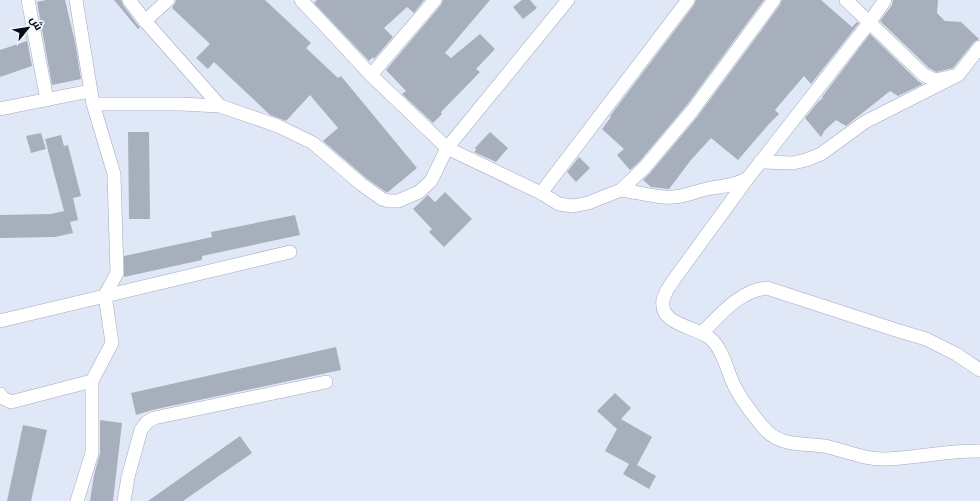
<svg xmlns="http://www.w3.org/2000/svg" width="980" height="501" font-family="Literata,Cairo,serif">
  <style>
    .building { fill: #a7afbd }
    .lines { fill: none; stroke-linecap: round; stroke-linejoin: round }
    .street-casing { stroke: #a2aab8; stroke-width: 14 }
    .street { stroke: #fff; stroke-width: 13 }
  </style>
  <rect width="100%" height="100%" fill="#e0e8f7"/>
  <g class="building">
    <polygon points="46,0 65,0 75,42 81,79 52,85 37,2"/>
    <polygon points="114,0 121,0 123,5 140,28 138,29"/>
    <polygon points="176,0 265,0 311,43 306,48 338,78 341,76 417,168 388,192 386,192 366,178 323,141 338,128 310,95 286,121 270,115 214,62 208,69 196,58 210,44 172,8 175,3"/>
    <polygon points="317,0 424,0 414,13 407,7 384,28 393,37 374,59 373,57 369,61 314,3"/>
    <polygon points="443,0 490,0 445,53 451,58 480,34 495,49 476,69 480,72 441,112 442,114 433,123 402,94 406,91 386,70 441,5"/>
    <polygon points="522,0 530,0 537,8 523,19 513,7"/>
    <polygon points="696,0 764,0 686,106 639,162 630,170 617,155 624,149 602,129 611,117 610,116 694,5"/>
    <polygon points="782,0 821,0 852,27 857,22 859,23 811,84 804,76 775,110 779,114 769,124 738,160 711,138 691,160 669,189 651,187 643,180 651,172 698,116 780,5"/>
    <polygon points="893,0 938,0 937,13 945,21 961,22 979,39 974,42 953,68 936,72 929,68 880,21 892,5"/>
    <polygon points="24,29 25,29 32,66 0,77 0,50 27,41"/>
    <polygon points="870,34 918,81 923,84 898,96 890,91 846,126 836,120 825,130 821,137 805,118 818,102 823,98 822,97"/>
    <polygon points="128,132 149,132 150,219 129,219"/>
    <polygon points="490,132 508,148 496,162 474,152 476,150 475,148"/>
    <polygon points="41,133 46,149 31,153 26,136"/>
    <polygon points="61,135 64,146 68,145 81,196 73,198 78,220 70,222 73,233 55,237 0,238 0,215 51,214 64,211 45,139"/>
    <polygon points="579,157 590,168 576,182 567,172"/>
    <polygon points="445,192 472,219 444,247 429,232 432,229 413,209 428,195 435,202"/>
    <polygon points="295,215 300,235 202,256 202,260 124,277 124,256 212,237 211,232"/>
    <polygon points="336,347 341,370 152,410 136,415 131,393"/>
    <polygon points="615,393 631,408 621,419 652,437 637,465 656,476 649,489 623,474 629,464 605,451 617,429 597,411"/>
    <polygon points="100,420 122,423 113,501 90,501 94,475 100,453"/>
    <polygon points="23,425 47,430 31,501 7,501"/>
    <polygon points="240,436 252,453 183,501 148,501"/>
  </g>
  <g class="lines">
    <defs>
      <g id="street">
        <polyline points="28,0 47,100"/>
        <polyline points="76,0 93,104 114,174 117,273 105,295 112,343 92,381 92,453 77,501"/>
        <polyline points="129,0 145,21 220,106"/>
        <polyline points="301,0 371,75 447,148 541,193 559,204 573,206 588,203 621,190 645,167 692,111 774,0"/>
        <polyline points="846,0 924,75 935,80 958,75 980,47"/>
        <polyline points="145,21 168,0"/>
        <polyline points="371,75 435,0"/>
        <polyline points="93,104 180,104 220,106 278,126 313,143 361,184 382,199 389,201 398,201 419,192 431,181 447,148 568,0"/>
        <polyline points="0,109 90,91"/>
        <polyline points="760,162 793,163 806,160 821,154 865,122 958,75"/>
        <path d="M748,178L678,274C673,281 665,291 663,300C659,326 697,326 711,339C724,351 727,372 735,387C742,401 753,415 763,427C779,447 802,443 824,446C845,450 864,460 886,459C918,458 948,450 980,451"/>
        <path d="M621,190C635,192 650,196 664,197C678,199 693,192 707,189C721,186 735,186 748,178L869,23L885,0"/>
        <polyline points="541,193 688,0"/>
        <polyline points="0,321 290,252"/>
        <path d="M702,333C720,315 740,290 767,288L896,330L926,339L956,354L980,370"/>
        <polyline points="0,394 3,398 11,402 92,381"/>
        <polyline points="124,501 128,477 141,430 147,422 154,418 326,382"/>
      </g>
    </defs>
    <use href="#street" class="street-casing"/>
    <use href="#street" class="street"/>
  </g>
  <g transform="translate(28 28) rotate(60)" stroke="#f0f5fe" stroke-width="3" paint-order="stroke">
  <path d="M0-3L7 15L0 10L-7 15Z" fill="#0b0d12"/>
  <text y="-6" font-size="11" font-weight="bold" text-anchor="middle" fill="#0b0d12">ش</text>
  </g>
</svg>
